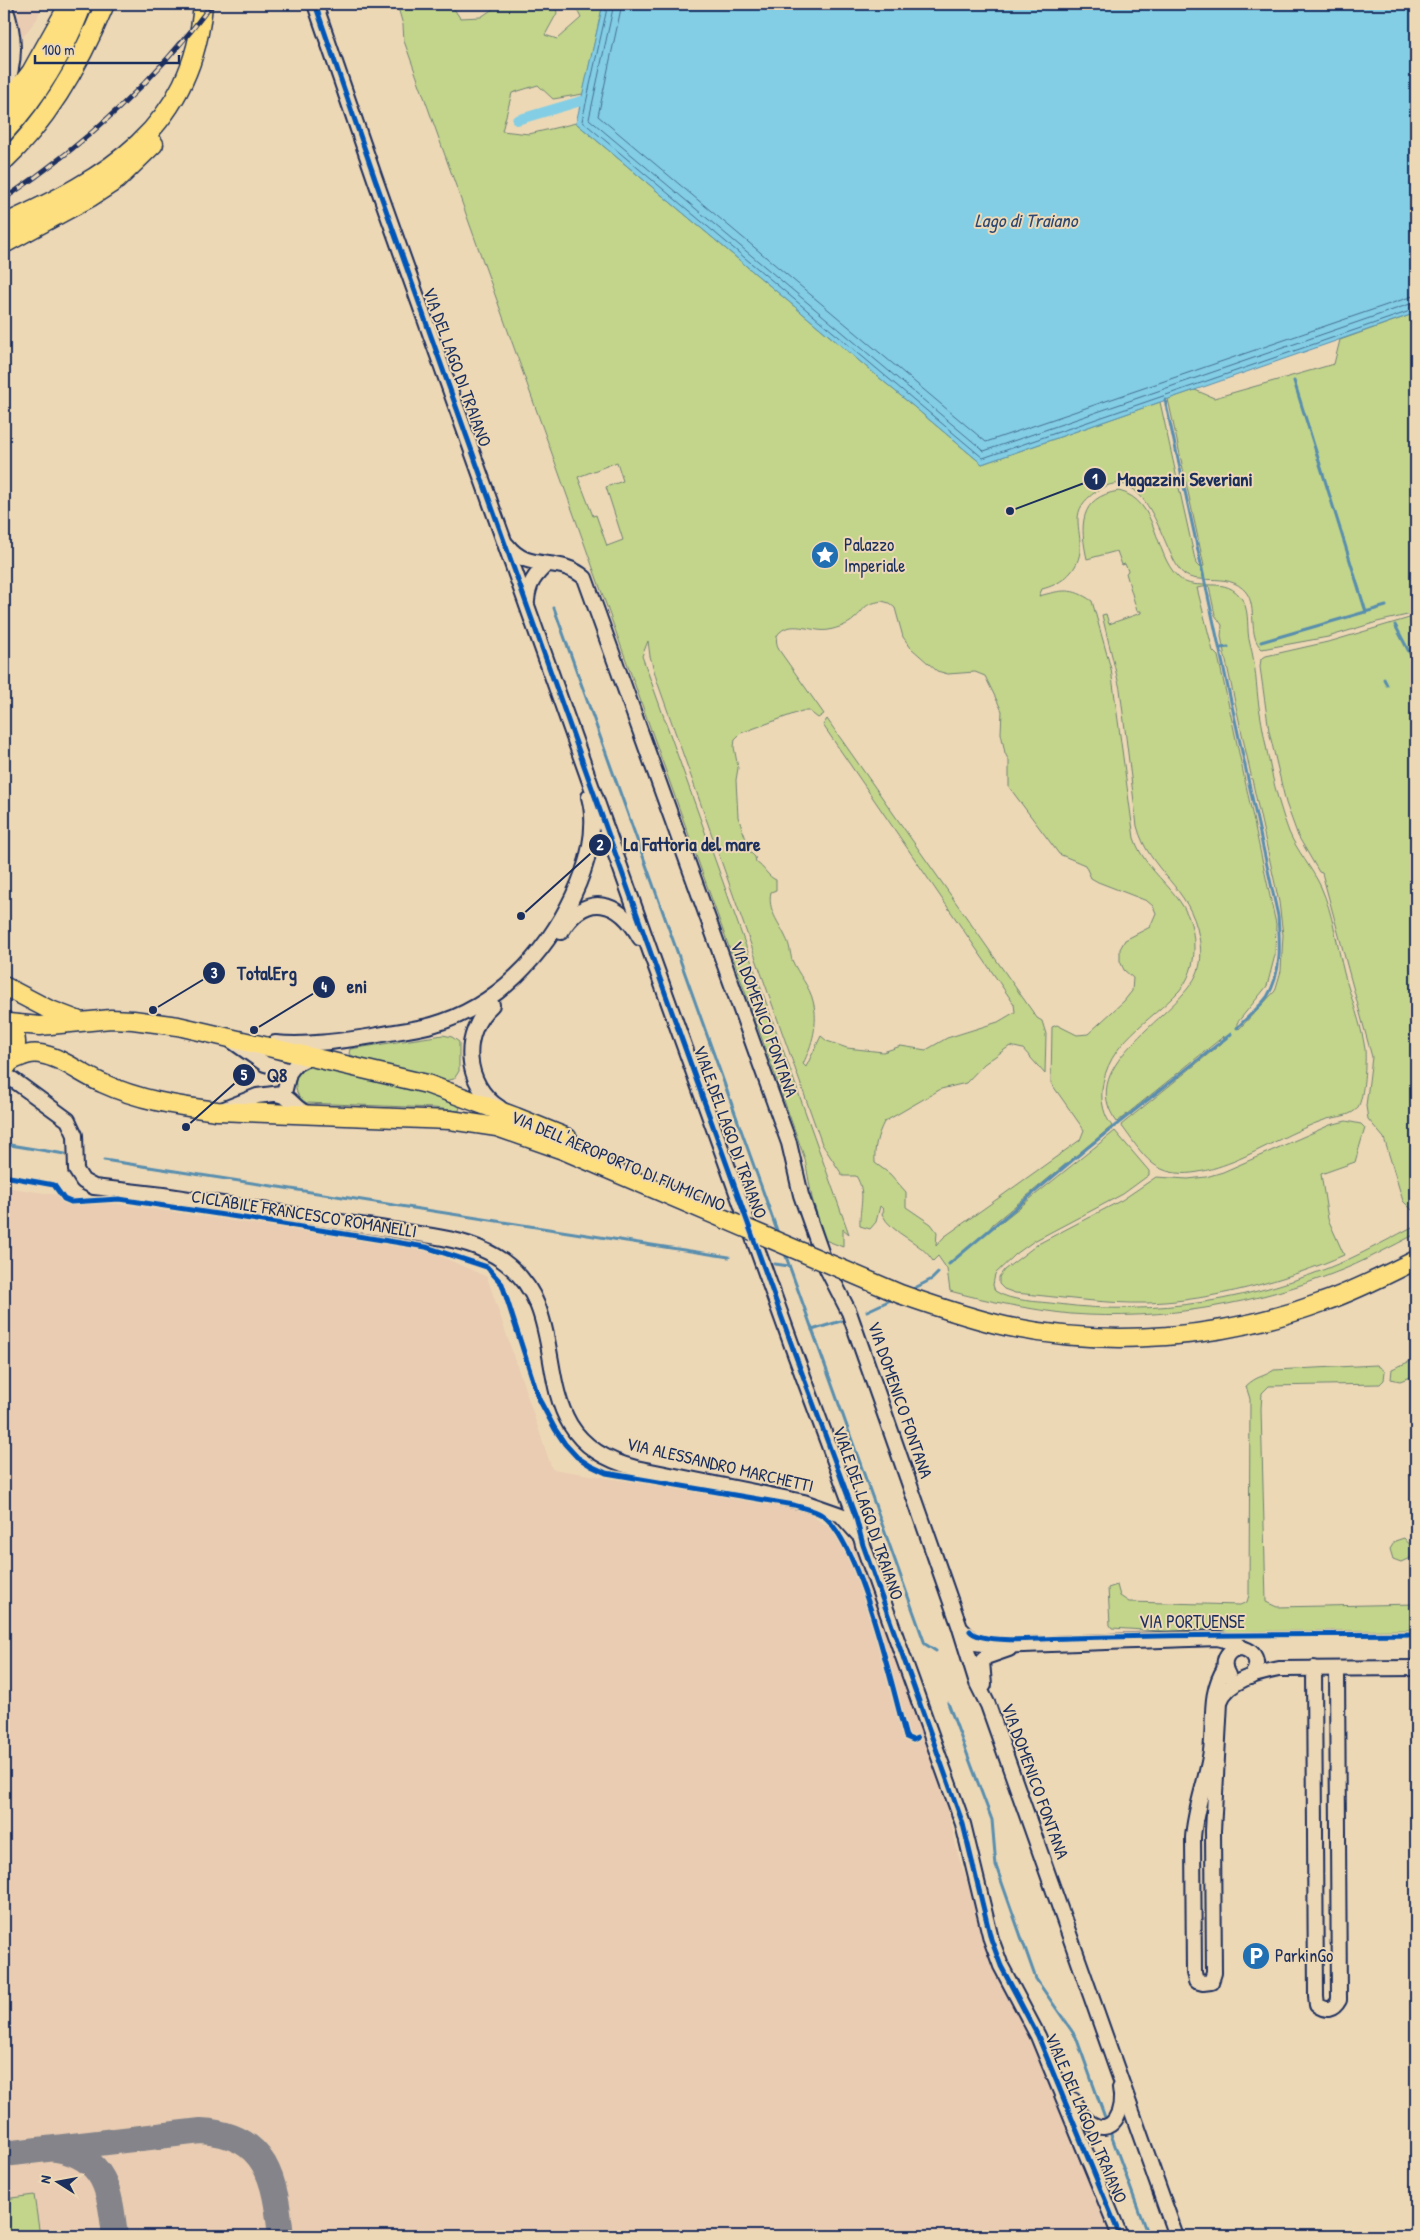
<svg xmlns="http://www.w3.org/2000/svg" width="1420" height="2240" font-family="'Patrick Hand',sans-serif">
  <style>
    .built { fill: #e9ccb2 }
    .green { fill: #c3d58a; stroke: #6f8274; fill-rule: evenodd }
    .water { fill: #83cee4; stroke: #598eae }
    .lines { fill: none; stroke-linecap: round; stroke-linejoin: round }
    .shore { stroke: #456f94; stroke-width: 1 }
    .stream { stroke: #598eae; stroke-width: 3 }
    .canal { stroke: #83cee4; stroke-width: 10 }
    .taxiway { stroke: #84848a; stroke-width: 26 }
    .minor-casing { stroke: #1b2f5e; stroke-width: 18 }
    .major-casing { stroke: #1b2f5e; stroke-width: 21 }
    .minor { stroke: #edd8b6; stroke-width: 14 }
    .major { stroke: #fddf80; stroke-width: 18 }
    .rail-casing { stroke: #1b2f5e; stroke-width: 5 }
    .rail { stroke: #edd8b6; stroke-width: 3; stroke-dasharray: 9; stroke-linecap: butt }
    .major-bridge-casing { stroke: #1b2f5e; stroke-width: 21; stroke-linecap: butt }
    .major-bridge { stroke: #fddf80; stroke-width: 18 }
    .cycleway-casing { stroke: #edd8b6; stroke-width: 8 }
    .cycleway { stroke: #0057b8; stroke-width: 5 }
    .labels { text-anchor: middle; stroke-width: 4; stroke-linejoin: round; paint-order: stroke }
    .street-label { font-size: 18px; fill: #1b2f5e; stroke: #edd8b6 }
    .poi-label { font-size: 18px; fill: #1b2f5e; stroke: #edd8b6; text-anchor: start }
    .water-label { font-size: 19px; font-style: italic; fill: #2b4772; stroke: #edd8b6 }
    .leader { fill: none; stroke: #1b2f5e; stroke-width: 2 }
    .callout-dot { fill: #1b2f5e; stroke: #edd8b6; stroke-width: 2 }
    .mark-label { font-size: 15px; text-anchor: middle; font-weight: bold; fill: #fff }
    .callout-label { font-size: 19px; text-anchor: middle; font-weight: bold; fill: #1b2f5e; stroke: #edd8b6; stroke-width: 4; stroke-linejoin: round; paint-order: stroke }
  </style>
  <rect width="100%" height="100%" fill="#edd8b6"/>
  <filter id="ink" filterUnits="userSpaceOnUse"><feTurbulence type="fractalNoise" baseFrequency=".02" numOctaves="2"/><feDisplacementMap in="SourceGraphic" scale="10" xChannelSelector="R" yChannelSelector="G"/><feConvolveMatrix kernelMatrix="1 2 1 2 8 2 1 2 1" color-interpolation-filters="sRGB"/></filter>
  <g filter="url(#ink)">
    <g class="built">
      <polygon points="4,4 42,4 37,19 4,60"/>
      <polygon points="4,1187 425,1249 487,1277 552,1469 800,1508 856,1545 942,1780 958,1855 1005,1990 1058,2089 1112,2236 4,2236"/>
    </g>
    <g class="green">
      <path d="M397,4H454L452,6L460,18L481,17L500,4H555L557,13L545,35L557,39L581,18L574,4H603L583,94L553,99L538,85L512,93L502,131L529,134L576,123L982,464L1160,402L1196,564L1200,568L1204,566L1168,399L1195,390L1214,398L1334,364L1340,340L1416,313V613L1377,622L1328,637L1262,649C1247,636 1258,608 1246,592C1227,569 1194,589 1180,570C1161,546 1146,458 1097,491C1067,511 1082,526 1080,552C1077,573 1059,585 1042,589L1039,596C1062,590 1072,587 1092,601L1111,669L1134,838C1148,881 1196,894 1194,949C1194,964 1189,980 1179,991C1150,1022 1107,1042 1102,1090C1101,1102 1104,1116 1112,1126L993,1224L987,1232L1000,1223L1115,1131L1149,1171V1175L1123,1194L1034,1241L1016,1254L995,1274L993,1285L995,1291C1012,1302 1038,1301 1058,1304C1155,1317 1255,1300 1345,1261C1369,1250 1393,1237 1416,1225V1234C1392,1246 1367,1260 1342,1270C1258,1304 1162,1321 1071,1314C1032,1310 986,1301 950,1291L947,1269L938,1256L933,1261C921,1241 892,1235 882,1214L884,1210L880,1206L876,1222L870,1229L860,1226C859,1207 867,1193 856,1176H843L822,1144L657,681L650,656L648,641L642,656L849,1234L843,1229V1247L825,1240L812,1198L805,1159L404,41L403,25ZM617,462L623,481L606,487L623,540L607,546L596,515L593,516L578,477ZM882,601L889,603L895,608L903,637L911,648L937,671L948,674L975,672L985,676L1002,711L1001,733L1005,753L1009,761V787L1059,854L1085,865L1091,878L1098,882L1147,901L1153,906L1156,913L1150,927L1125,940L1120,949V961L1124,970L1133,978L1132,991L1124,1001L1088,1034L1077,1035L1057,1025L1052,1027L1051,1083L1084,1130L1080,1140L944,1237L936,1246L937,1232L931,1224L906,1207V1192L890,1174L875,1163C874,1148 877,1136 884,1122L941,1089L966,1083L984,1064L1010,1046L1023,1049L1045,1074L1046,1034L1042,1021L1037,1018L827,719L823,725L1014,1004L1015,1012L998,1022L947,1038L926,1050L901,1046L883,1052L847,1048L827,1041L821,1036L806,1067L803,1064C812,1045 819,1023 813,1001C810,987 798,974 792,960C790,953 790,945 786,938C779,922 767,910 771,892L776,890V880C767,876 765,868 756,862L755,857L751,853L738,817L736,780L738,768L734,747L735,739L741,733L802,711H809L818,718L824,714L779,650C777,645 774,637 780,632C793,620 814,633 829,630C837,628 848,625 854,619C867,608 861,605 882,601Z"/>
      <path d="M1119,491C1159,501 1153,553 1178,577C1196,595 1227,572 1243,601C1250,613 1246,630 1250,644C1256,665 1256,686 1259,707C1266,748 1274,793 1289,832C1297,851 1312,868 1321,887C1333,914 1337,945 1344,973C1351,998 1361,1023 1365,1049C1366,1060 1364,1098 1358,1107C1353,1116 1336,1117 1327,1119C1294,1130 1264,1149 1232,1162C1208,1171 1175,1182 1152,1163C1140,1153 1131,1138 1121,1125L1222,1043L1224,1036L1117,1122C1072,1063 1182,1016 1198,971C1202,960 1201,948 1199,937C1190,886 1149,872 1137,826L1120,689L1102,615L1106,614L1109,624L1141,613V611H1137L1126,573L1128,571L1125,564L1122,565L1117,551L1087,559C1080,527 1078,497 1119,491ZM1209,586L1215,615L1222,625L1221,636L1224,652L1279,902L1283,935L1281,971L1275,991L1239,1029L1237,1027V1023L1267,986L1275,955L1276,924L1218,656L1213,651L1197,588Z"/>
      <polygon points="1416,616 1416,1211 1412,1210 1403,1201 1384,1138 1368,1119 1366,1106 1372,1057 1322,873 1319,872 1298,836 1286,803 1269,731 1260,667 1261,659 1266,656 1332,641"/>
      <polygon points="443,1035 452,1037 459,1042 459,1071 454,1079 444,1081 362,1060 349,1054 350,1049"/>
      <path d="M317,1065L461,1101L459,1111L434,1108L307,1103C296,1097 295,1089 296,1077L305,1067Z"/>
      <path d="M1346,1121L1361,1124L1365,1128L1355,1162L1321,1174L1328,1219L1344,1255C1288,1280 1210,1301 1148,1303C1104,1304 1059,1297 1015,1293L1004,1289L999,1284V1277L1004,1270L1038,1244L1122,1200L1156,1177L1188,1179L1206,1177L1223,1172L1330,1125Z"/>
      <polygon points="1413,1360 1416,1360 1416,1375 1400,1381 1391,1379 1392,1369"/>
      <path d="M1377,1365L1385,1371L1384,1380L1380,1384L1269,1386L1262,1393L1261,1409L1266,1602L1277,1607L1416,1604V1630L1176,1632L1112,1628L1110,1625L1108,1588L1117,1585L1120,1596L1129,1602L1240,1605L1247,1602L1249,1595L1250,1399L1246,1386C1258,1375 1262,1378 1274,1370Z"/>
      <polygon points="1404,1538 1412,1547 1412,1557 1401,1562 1393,1559 1390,1549 1395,1541"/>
      <polygon points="34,2195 40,2236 4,2236 4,2199"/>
    </g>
    <polygon class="water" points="603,4 1416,4 1416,313 982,464 576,123"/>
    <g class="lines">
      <g class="shore">
        <polyline points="608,4 582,121 983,458 1416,309"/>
        <polyline points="614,4 589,119 984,451 1416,302"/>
        <polyline points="622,4 598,116 986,442 1416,295"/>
      </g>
      <g class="stream">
        <polyline points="1294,381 1366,612"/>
        <path d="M1165,400L1278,916C1280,943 1282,973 1267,997C1259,1008 1246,1018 1237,1028"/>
        <polyline points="554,608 779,1236"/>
        <polyline points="1395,625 1416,665"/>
        <polyline points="1261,642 1386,606"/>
        <polyline points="1221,648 1228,647"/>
        <polyline points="1384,679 1387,685"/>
        <polyline points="4,1144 65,1154"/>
        <polyline points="104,1160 729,1257"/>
        <polyline points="784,1251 925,1644 936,1651"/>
        <polyline points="775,1264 789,1266"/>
        <polyline points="949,1264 1087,1148 1231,1034"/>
        <polyline points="909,1291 932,1279 938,1273"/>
        <polyline points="867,1311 895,1298"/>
        <polyline points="812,1330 841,1321"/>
        <polyline points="948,1703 992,1820 996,1866 1036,1979 1076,2037 1107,2123"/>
        <polyline points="1109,2129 1148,2236"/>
      </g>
      <polyline class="canal" points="517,120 581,101"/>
      <g class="taxiway">
        <path d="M56,2149C107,2157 110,2194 115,2236"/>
        <path d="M4,2154L201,2131C268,2135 275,2180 281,2236"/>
      </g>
      <defs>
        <g id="minor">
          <polyline points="315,4 375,179 654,962 796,1357 856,1518 863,1545 963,1824 991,1939 1001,1966 1038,2036 1120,2236"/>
          <path d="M4,5C16,35 16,62 4,92"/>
          <path d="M507,545C529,574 557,554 585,578L789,1143L801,1195L827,1269L849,1312L959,1625L977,1683L988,1705L1176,2236"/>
          <path d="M527,601C528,584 535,575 547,564"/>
          <path d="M561,932C586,891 619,900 640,938"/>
          <path d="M492,1005C460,1033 464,1085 500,1108"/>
          <polyline points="232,1041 265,1064 284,1069 288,1077"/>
          <path d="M275,1043C308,1046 340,1041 373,1036C392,1032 413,1030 432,1025C497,1007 545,955 573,896C587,867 598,829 589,797"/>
          <path d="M4,1076L12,1079L68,1120L75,1135L76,1170L83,1181L94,1187L163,1195L432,1236C457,1240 482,1246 503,1261C584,1319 512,1437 636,1468L804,1502L841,1515L858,1534"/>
          <path d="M276,1094C293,1096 294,1111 310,1114"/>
          <polyline points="224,1109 257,1096 282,1093 285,1089 289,1073 296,1064 313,1055"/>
          <polyline points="962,1630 975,1643 998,1646 1217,1638 1236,1643 1242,1648"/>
          <path d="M1225,1668C1208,1694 1215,1722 1211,1751C1207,1780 1195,1807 1193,1838L1194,1973L1196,1981L1203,1983L1211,1982L1214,1973L1213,1831L1220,1702C1227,1680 1259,1673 1279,1669L1416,1668"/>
          <path d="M1314,1668L1316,1996L1317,2005C1326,2011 1333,2011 1339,2000L1337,1669"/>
          <path d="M1228,1675C1220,1662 1227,1648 1242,1648C1257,1652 1261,1666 1250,1677"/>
          <polyline points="984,1685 982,1661 986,1657 1009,1649"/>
          <path d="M1073,2100C1077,2108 1081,2117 1089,2122C1113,2139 1125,2109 1120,2088"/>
        </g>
        <g id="major">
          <polyline points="4,107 31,72 69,4"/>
          <path d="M4,133C38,96 65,51 83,4"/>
          <path d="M4,161C50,118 81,62 105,4"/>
          <path d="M4,224C107,177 193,129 203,4"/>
          <polyline points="4,244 91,197 117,180 154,144"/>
          <polyline points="4,986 48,1009 77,1020"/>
          <path d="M4,1020C19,1032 20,1051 7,1066"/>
          <polyline points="8,1023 40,1026 111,1019 133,1020 178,1026 427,1084 516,1117 568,1138"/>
          <path d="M11,1061C21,1057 29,1052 40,1054C62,1057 82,1075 102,1083C139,1100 177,1106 217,1111L450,1120L497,1127L563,1150"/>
        </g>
      </defs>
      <use href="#minor" class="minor-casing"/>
      <use href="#major" class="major-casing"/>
      <use href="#minor" class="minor"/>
      <use href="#major" class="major"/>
      <defs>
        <path id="rail" d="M4,199C83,146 155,81 212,4"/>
      </defs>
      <use href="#rail" class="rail-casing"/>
      <use href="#rail" class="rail"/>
      <defs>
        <path id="major-bridge" d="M563,1150L900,1294C935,1306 969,1318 1005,1326C1109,1348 1224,1339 1323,1302C1355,1291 1386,1275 1416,1260"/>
      </defs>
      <use href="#major-bridge" class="major-bridge-casing"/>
      <use href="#major-bridge" class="major-bridge"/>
      <defs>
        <g id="cycleway">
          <polyline points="315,4 375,179 654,962 796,1357 856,1518 863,1545 963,1824 991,1939 1001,1966 1038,2036 1120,2236"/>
          <path d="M4,1176L54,1185L64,1199L71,1202L119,1199L270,1222L426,1247L487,1267L502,1284L539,1399L555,1429L565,1444L577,1457L591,1466L606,1473L794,1505C803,1508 815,1510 822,1515C860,1540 893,1691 906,1737L913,1740L917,1738"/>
          <path d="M970,1631C981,1645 1051,1638 1070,1638C1185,1634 1301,1635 1416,1634"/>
        </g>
      </defs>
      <use href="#cycleway" class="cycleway-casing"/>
      <use href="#cycleway" class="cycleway"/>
    </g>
  </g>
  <defs>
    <symbol id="sight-disc" viewBox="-11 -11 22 22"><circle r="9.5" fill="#1f6fb2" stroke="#edd8b6"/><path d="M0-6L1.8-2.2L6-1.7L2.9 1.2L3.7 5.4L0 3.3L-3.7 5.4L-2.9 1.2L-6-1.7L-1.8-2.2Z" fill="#fff"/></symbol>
    <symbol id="parking-disc" viewBox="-11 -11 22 22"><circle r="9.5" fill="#1f6fb2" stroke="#edd8b6"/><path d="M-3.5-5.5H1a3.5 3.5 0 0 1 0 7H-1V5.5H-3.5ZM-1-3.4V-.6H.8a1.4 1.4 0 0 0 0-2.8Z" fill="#fff"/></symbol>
  </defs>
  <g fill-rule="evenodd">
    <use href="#sight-disc" x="809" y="539" width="32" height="32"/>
    <use href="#parking-disc" x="1240" y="1940" width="32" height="32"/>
  </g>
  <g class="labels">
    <g class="street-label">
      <text transform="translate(457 367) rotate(70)" y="6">VIA DEL LAGO DI TRAIANO</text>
      <text transform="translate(764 1019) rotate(70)" y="6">VIA DOMENICO FONTANA</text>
      <text transform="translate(730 1132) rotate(70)" y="6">VIALE DEL LAGO DI TRAIANO</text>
      <text transform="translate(618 1161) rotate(23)" y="6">VIA DELL'AEROPORTO DI FIUMICINO</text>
      <text transform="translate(304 1214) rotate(9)" y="6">CICLABILE FRANCESCO ROMANELLI</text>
      <text transform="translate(900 1400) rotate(71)" y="6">VIA DOMENICO FONTANA</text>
      <text transform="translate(720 1465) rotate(13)" y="6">VIA ALESSANDRO MARCHETTI</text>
      <text transform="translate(868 1513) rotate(71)" y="6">VIALE DEL LAGO DI TRAIANO</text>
      <text x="1192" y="1628">VIA PORTUENSE</text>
      <text transform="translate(1035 1781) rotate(70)" y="6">VIA DOMENICO FONTANA</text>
      <text transform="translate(1086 2118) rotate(67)" y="6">VIALE DEL LAGO DI TRAIANO</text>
    </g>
    <g class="poi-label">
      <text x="844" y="551">Palazzo<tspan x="844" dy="21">Imperiale</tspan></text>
      <text x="1275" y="1962">ParkinGo</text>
    </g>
    <g class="water-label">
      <text x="1026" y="227">Lago di Traiano</text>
    </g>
  </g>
  <path class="leader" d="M1010 511L1095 479M521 916L600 845M153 1010L214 973M254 1030L324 987M186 1127L244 1075"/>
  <g class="callout-dot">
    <circle cx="1010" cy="511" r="5"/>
    <circle cx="521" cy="916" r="5"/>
    <circle cx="153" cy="1010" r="5"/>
    <circle cx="254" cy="1030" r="5"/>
    <circle cx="186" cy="1127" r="5"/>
    <circle cx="1095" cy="479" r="12"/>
    <circle cx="600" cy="845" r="12"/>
    <circle cx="214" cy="973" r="12"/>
    <circle cx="324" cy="987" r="12"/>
    <circle cx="244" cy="1075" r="12"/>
  </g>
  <g class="mark-label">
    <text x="1095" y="484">1</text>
    <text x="600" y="850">2</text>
    <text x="214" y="978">3</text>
    <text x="324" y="992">4</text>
    <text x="244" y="1080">5</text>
  </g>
  <g class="callout-label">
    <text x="1185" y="486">Magazzini Severiani</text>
    <text x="692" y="851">La Fattoria del mare</text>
    <text x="267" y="980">TotalErg</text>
    <text x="357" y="993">eni</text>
    <text x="277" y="1082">Q8</text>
  </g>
  <rect width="1420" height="2240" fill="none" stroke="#edd8b6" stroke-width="20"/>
  <rect x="10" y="10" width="1400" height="2220" fill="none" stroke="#1b2f5e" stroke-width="2" filter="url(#ink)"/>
  <g transform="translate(58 2182) rotate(281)" stroke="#edd8b6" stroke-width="4" paint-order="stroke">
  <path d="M0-4L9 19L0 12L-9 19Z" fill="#1b2f5e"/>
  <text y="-8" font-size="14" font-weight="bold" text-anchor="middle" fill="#1b2f5e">N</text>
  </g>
  <path d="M35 55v8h144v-8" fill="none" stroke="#1b2f5e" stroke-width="2.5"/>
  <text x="42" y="55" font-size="15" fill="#1b2f5e" stroke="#edd8b6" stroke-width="4" paint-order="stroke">100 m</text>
</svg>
